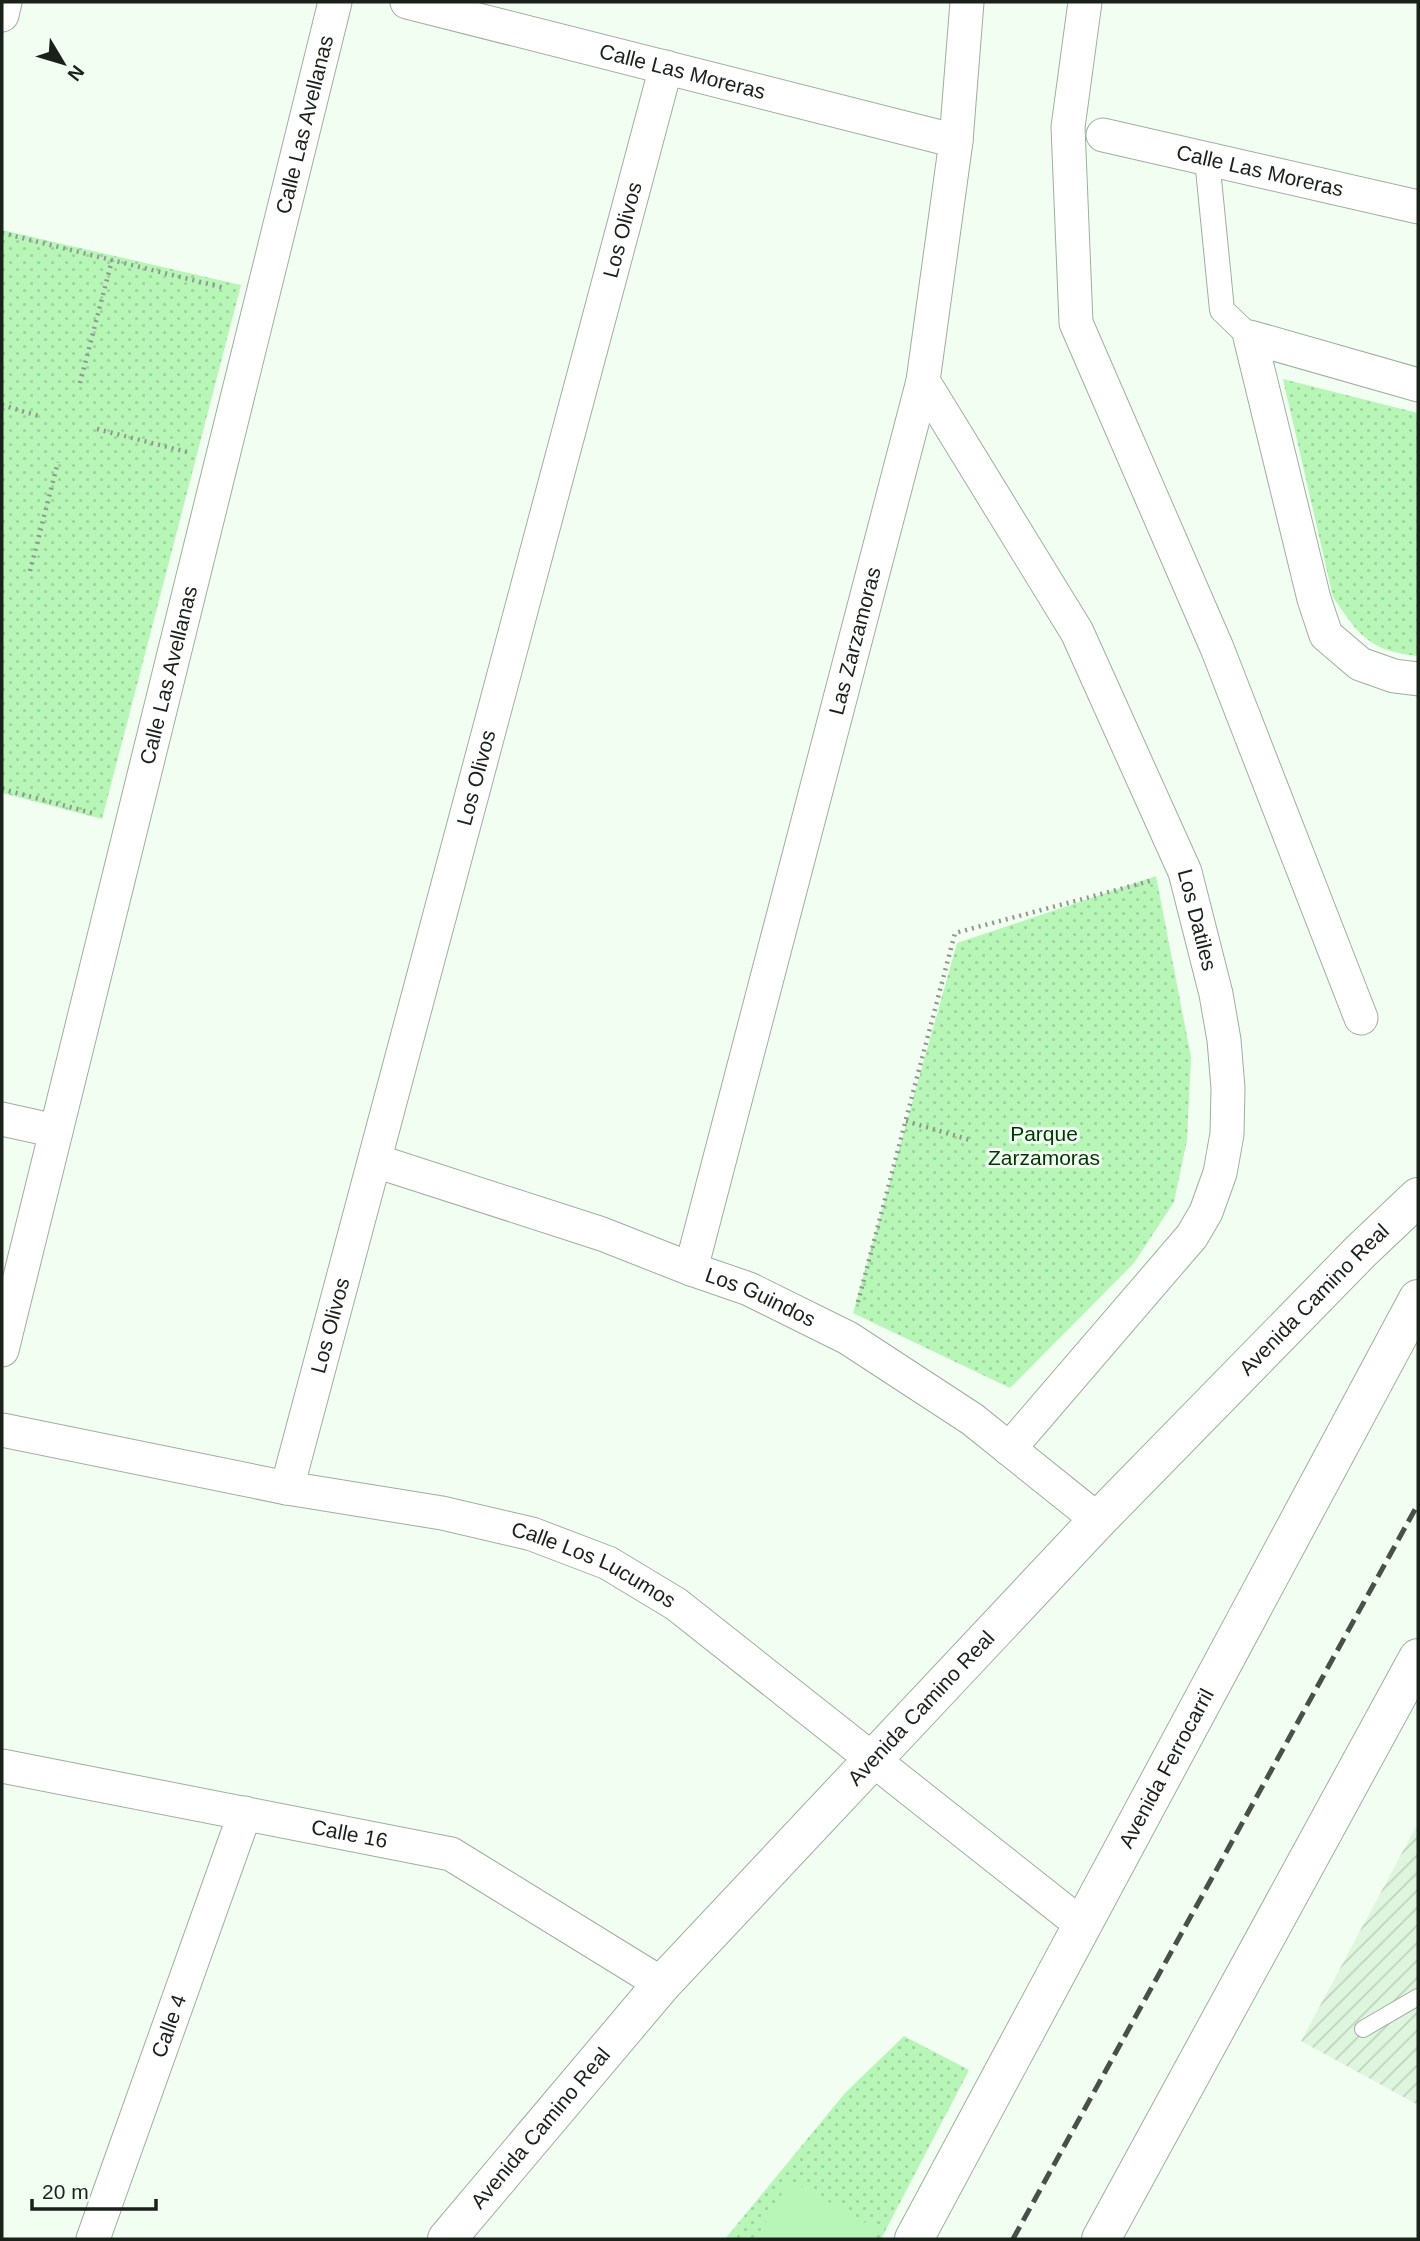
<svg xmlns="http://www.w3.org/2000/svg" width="1420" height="2241" font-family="Arial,sans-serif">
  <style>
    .industrial { fill: url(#industrial-furrows) }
    .park { fill: url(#park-dots) }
    .pitch { fill: #b7f6b7 }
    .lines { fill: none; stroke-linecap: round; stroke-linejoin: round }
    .service-casing { stroke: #9eaf9d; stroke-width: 18 }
    .pedestrian-casing { stroke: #9eaf9d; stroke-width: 26 }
    .minor-casing { stroke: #9eaf9d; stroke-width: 35 }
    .tertiary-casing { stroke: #9eaf9d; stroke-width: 40 }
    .path { stroke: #8e988e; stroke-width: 4.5; stroke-dasharray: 2 5; stroke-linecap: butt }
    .service { stroke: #fff; stroke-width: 16 }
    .pedestrian { stroke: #fff; stroke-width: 24 }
    .minor { stroke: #fff; stroke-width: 33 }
    .tertiary { stroke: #fff; stroke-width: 38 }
    .rail { stroke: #485048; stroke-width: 5; stroke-dasharray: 14 7; stroke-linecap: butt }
    .labels { text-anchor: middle; stroke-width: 6; stroke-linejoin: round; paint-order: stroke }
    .street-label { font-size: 21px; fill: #1a211a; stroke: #f3fef3 }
    .park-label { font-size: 21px; fill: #003504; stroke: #f3fef3 }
  </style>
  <defs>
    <pattern id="industrial-furrows" width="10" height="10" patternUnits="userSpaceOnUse" patternTransform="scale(1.75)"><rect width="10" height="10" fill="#dff6de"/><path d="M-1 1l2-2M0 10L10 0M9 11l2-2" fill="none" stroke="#bfd3be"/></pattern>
    <pattern id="park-dots" width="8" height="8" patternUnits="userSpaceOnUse" patternTransform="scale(1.75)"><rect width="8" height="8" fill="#b7f6b7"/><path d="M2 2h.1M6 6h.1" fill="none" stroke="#9dd39d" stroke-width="1.8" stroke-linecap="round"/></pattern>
  </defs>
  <rect width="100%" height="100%" fill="#f3fef3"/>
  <polygon class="industrial" points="1418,1823 1418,2105 1301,2041"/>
  <g class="park">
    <polygon points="2,230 241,285 102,819 2,793"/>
    <path d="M1283,379L1418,413V656C1370,651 1359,636 1333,597Z"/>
    <polygon points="1156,876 1191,1057 1187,1140 1174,1202 1134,1263 1010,1388 853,1313 957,943"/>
    <polygon points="904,2036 969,2070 881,2239 725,2239 845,2093"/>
  </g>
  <polygon class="pitch" points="790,2180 880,2231 875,2239 756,2239"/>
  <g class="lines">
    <defs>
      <polyline id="service" points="1363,2029 1418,1997"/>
      <polyline id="pedestrian" points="1207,159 1222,310 1250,337"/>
      <g id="minor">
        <path id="s1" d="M407,2L956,141"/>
        <polyline points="1085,2 1068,127 1076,323 1217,648 1361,1018"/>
        <polyline points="2,15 5,2"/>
        <path id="s2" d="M1103,135L1418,207"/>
        <path id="s3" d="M923,381L1077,632L1185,872L1216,994L1224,1040L1228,1088L1227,1134L1220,1173L1206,1212L1192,1236L1009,1449"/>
        <polyline points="1418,385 1250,337 1314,599 1326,635 1360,664 1394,676 1418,679"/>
        <polyline points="2,1119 56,1131"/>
        <path id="s4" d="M376,1161L602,1234L691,1269L749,1289L848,1338L972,1419L1098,1520"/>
        <path id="s5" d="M691,1269L923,381L956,141L967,2"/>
        <path id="s6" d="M2,1350L335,2"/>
        <path id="s7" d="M2,1430L287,1488L442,1513L532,1534L608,1563L676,1604L1082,1925"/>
        <path id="s8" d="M287,1488L666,67"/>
        <path id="s9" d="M2,1766L451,1854L662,1984"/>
        <path id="s10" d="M93,2239L245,1813"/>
      </g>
      <g id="tertiary">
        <path id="s11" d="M447,2239L662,1984L1098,1520L1361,1251L1418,1197"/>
        <path id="s12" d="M914,2239L1418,1299"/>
        <polyline points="1101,2239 1418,1658"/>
      </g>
    </defs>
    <use href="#service" class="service-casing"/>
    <use href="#pedestrian" class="pedestrian-casing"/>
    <use href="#minor" class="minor-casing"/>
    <use href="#tertiary" class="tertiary-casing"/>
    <g class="path">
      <polyline points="2,233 225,288"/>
      <polyline points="80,383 112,260"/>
      <polyline points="2,405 39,416"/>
      <polyline points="97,429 187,452"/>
      <polyline points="30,571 58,462"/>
      <polyline points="2,789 96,814"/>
      <polyline points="906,1121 970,1140"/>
      <polyline points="858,1302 955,933 1150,881"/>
    </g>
    <use href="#service" class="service"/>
    <use href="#pedestrian" class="pedestrian"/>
    <use href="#minor" class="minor"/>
    <use href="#tertiary" class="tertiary"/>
    <polyline class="rail" points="1013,2239 1418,1504"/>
  </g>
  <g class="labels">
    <g class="street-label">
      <text dy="7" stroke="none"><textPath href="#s1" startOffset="284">Calle Las Moreras</textPath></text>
      <text dy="7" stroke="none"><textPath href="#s6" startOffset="1262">Calle Las Avellanas</textPath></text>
      <text dy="7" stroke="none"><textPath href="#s2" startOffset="161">Calle Las Moreras</textPath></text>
      <text dy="7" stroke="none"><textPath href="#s8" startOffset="1302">Los Olivos</textPath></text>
      <text dy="7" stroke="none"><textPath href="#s5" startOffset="649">Las Zarzamoras</textPath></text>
      <text dy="7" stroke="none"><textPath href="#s6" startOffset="695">Calle Las Avellanas</textPath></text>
      <text dy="7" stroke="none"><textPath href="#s8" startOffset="735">Los Olivos</textPath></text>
      <text dy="7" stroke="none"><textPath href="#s3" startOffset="607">Los Datiles</textPath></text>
      <text dy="7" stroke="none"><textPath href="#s4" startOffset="408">Los Guindos</textPath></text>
      <text dy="7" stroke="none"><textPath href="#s11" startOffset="1279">Avenida Camino Real</textPath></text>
      <text dy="7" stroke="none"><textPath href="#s8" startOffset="168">Los Olivos</textPath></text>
      <text dy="7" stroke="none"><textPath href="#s7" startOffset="609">Calle Los Lucumos</textPath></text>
      <text dy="7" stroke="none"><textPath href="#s11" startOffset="712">Avenida Camino Real</textPath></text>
      <text dy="7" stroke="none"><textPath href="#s12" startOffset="534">Avenida Ferrocarril</textPath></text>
      <text dy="7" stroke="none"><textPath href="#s9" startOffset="354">Calle 16</textPath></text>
      <text dy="7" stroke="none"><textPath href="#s10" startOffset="226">Calle 4</textPath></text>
      <text dy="7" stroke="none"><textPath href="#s11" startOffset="145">Avenida Camino Real</textPath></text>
    </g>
    <g class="park-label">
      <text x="1044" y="1141">Parque<tspan x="1044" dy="24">Zarzamoras</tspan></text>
    </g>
  </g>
  <rect width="1420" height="2241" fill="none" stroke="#1a211a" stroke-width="7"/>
  <g transform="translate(63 63) rotate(128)" stroke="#f3fef3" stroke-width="5" paint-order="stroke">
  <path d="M0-5L12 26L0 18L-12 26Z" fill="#1a211a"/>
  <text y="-10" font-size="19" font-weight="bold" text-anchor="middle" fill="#1a211a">N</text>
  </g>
  <path d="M32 2199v10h124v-10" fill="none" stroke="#1a211a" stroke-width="3.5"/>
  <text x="42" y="2199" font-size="21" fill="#1a211a" stroke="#f3fef3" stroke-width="5" paint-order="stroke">20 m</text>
</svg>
